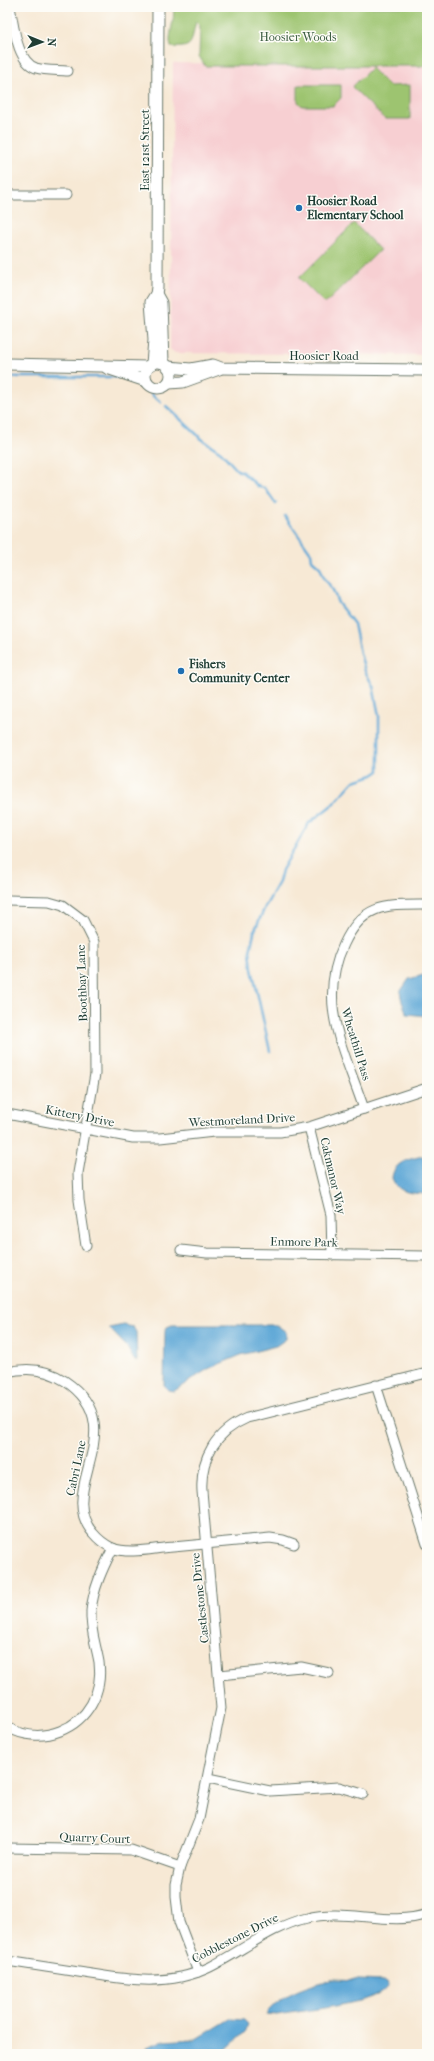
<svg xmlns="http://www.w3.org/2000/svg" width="434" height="2061" font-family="'IM FELL French Canon',serif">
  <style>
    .built { fill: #f7cfd2 }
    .green { fill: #9dc46f; stroke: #5e8052 }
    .water { fill: #60a9d7; stroke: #407386 }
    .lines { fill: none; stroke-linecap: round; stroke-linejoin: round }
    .stream { stroke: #60a9d7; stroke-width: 2.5 }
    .minor-casing { stroke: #6b796c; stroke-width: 11 }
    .tertiary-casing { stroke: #6b796c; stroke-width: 13 }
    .minor { stroke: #fff; stroke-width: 9 }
    .tertiary { stroke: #fff; stroke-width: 11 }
    .poi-dot { fill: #1f6fb2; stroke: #fdfcf7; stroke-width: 1.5 }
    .labels { text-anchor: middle; stroke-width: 3; stroke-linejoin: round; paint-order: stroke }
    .park-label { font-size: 12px; fill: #3e5f43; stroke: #fdfcf7 }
    .street-label { font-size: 12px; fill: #1f3d34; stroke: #fdfcf7 }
    .poi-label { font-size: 12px; font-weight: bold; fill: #1f3d34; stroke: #fdfcf7; text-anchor: start }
  </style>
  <rect width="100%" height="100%" fill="#fdfcf7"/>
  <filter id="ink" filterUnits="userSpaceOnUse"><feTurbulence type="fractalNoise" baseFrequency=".025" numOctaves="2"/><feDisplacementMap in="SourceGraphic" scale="8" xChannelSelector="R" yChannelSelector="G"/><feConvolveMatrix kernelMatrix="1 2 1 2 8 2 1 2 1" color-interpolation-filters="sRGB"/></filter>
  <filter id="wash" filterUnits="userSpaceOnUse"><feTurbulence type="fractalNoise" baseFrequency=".012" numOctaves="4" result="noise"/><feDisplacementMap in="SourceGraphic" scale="16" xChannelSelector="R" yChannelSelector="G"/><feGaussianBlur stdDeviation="0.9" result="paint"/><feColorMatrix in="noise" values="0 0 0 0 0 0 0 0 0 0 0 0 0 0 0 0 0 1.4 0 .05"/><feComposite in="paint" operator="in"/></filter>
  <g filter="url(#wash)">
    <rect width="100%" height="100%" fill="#f7e9d5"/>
    <polygon class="built" points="173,63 427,66 427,355 175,353 170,349"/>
    <g class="green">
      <path d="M173,7H427V66H205L199,56L200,26L196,22C190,41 196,49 171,47C167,35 176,21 173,7Z"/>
      <polygon points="371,68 389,86 410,85 410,119 385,119 352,87"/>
      <polygon points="298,85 341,85 341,98 333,106 302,106 298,102"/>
      <polygon points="354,223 380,250 325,304 299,278"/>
    </g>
    <g class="water">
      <polygon points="427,974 427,1016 407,1014 402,1002 400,992 409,979"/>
      <path d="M427,1155V1194C412,1193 398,1194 392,1178C394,1160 412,1159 427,1155Z"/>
      <polygon points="124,1325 133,1327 136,1332 137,1361 134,1360 127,1347 109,1328"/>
      <polygon points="172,1325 277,1325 286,1332 286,1339 276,1346 241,1355 224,1362 208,1369 174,1391 168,1390 164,1385 165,1331 167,1327"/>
      <path d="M335,1979L384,1981L388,1984C385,2004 296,2011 277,2015L266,2014C281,1993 310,1985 335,1979Z"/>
      <polygon points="230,2019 244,2020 248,2024 245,2032 221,2054 150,2054 147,2047 163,2041 197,2039"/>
    </g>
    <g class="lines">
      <g class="stream">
        <polyline points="7,377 118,377"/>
        <polyline points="146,385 153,396 161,402"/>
        <polyline points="166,406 203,440 221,452 237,470 242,472 259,487 265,488 276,504"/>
        <polyline points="270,1051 252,969 250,951 254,932 265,907 279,882 282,870 309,823 332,805 354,781 373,775 379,771 379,716 373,686 365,671 360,653 354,624 338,603 333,590 324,577 320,567 312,560 311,553 285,516"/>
      </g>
    </g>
  </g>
  <g filter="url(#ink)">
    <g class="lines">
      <defs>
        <g id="minor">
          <path d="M10,7C14,24 16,61 36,68C46,71 58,70 68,71"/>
          <polyline points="7,195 66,195"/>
          <polyline points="7,900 49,901 63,905 83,920 94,942 95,1074 78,1173 79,1200 86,1246"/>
          <path d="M364,1109C345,1052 316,1003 344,944C363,903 386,905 427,905"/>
          <polyline points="7,1114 133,1138 160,1138 214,1132 280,1132 309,1127 427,1088"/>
          <polyline points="309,1127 331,1215 332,1255"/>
          <polyline points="181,1250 207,1253 427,1256"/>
          <path d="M7,1372C27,1367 47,1369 65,1381C135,1428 54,1489 93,1533C98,1539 106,1545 112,1548C130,1555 155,1548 173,1547C205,1544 237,1541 270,1538L283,1540L294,1544"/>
          <polyline points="376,1385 427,1544"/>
          <polyline points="219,1675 301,1667 329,1673"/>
          <path d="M7,1727C23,1736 42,1738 60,1731C88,1720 103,1692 99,1662C96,1645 90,1630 91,1611C93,1589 103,1568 113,1548"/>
          <polyline points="208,1778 270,1791 339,1787 363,1794"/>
          <polyline points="7,1848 131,1850 180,1867"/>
          <path d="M7,1961C33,1965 59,1969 85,1973C128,1980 169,1987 210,1967C242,1951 272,1926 307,1918C346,1908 391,1927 427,1914"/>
          <path d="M198,1972L179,1922L176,1897V1885L180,1867L199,1819L221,1708L202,1491C200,1458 216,1431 247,1418L427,1373"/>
        </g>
        <g id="tertiary">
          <polyline points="156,294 161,303 163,363"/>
          <circle cx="158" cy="375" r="13"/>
          <polyline points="7,364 148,367"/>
          <polyline points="152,364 154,340 151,302 156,294 157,287 158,7"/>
          <polyline points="168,367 191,369 213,365 221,368 427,370"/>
          <polyline points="107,368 146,381"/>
          <polyline points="169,383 183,382 219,369"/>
        </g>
      </defs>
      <use href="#minor" class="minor-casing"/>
      <use href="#tertiary" class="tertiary-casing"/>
      <use href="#minor" class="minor"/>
      <use href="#tertiary" class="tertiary"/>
    </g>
  </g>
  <g class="poi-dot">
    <circle cx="299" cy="208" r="4"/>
    <circle cx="181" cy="671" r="4"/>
  </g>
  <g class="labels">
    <g class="park-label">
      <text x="298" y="41">Hoosier Woods</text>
    </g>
    <g class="street-label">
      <text transform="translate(145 150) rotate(-90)" y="4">East 121st Street</text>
      <text x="324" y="360">Hoosier Road</text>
      <text transform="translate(82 983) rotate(-92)" y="4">Boothbay Lane</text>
      <text transform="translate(356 1044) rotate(73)" y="4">Wheathill Pass</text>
      <text transform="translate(80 1116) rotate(11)" y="4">Kittery Drive</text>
      <text transform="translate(242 1120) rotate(-3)" y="4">Westmoreland Drive</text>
      <text transform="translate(333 1176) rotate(77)" y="4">Cakmanor Way</text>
      <text transform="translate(304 1242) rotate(1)" y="4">Enmore Park</text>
      <text transform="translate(76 1468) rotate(-78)" y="4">Cabri Lane</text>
      <text transform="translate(200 1598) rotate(-96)" y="4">Castlestone Drive</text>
      <text transform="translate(95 1838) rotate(2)" y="4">Quarry Court</text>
      <text transform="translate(235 1938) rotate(-27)" y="4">Cobblestone Drive</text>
    </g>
    <g class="poi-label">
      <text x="307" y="205">Hoosier Road<tspan x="307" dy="14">Elementary School</tspan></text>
      <text x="189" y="668">Fishers<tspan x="189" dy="14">Community Center</tspan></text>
    </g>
  </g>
  <rect width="434" height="2061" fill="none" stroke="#fdfcf7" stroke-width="24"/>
  <g transform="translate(42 42) rotate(91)" stroke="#fdfcf7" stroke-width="3" paint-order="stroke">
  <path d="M0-3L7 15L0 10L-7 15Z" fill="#1f3d34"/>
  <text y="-6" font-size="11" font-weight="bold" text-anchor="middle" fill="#1f3d34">N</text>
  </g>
</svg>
